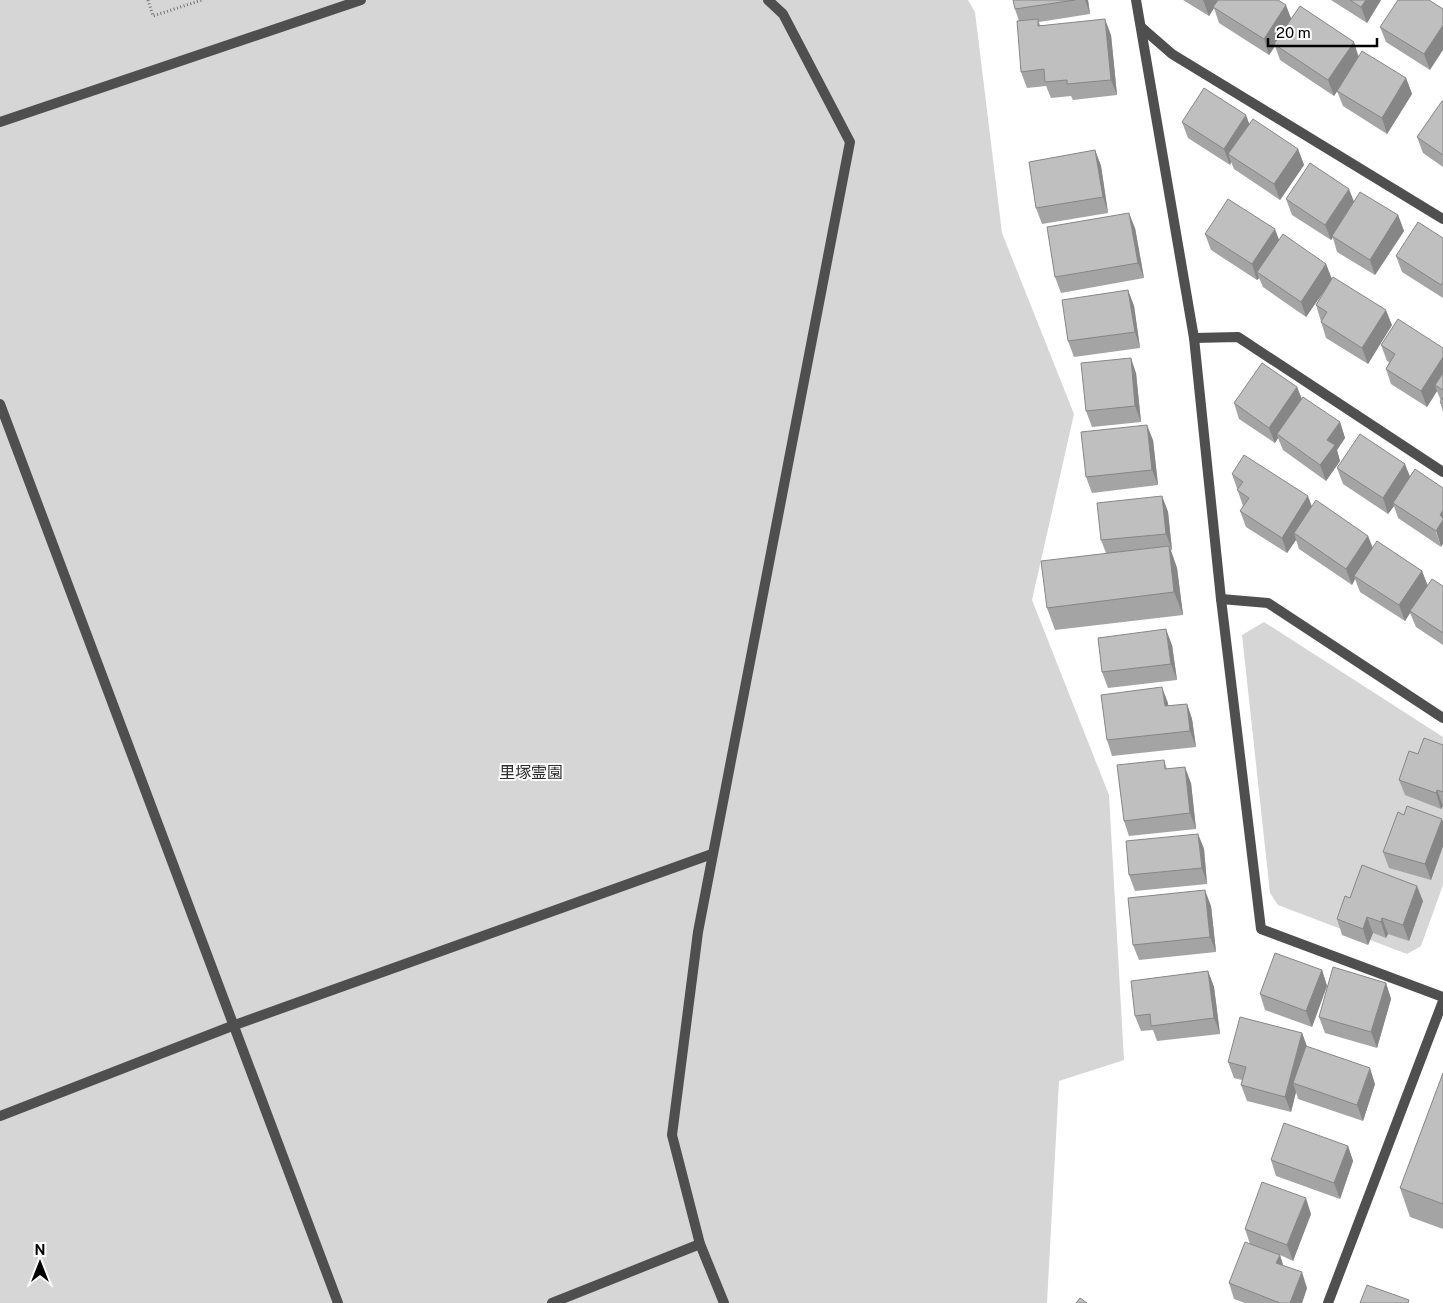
<svg xmlns="http://www.w3.org/2000/svg" width="1443" height="1303" font-family="'Public Sans','Noto Sans JP',sans-serif">
  <style>
    .green { fill: #d6d6d6 }
    .lines { fill: none; stroke-linecap: round; stroke-linejoin: round }
    .path { stroke: #717171; stroke-width: 3; stroke-dasharray: 1 2.5; stroke-linecap: butt }
    .lane { stroke: #4f4f4f; stroke-width: 10 }
    .street { stroke: #4f4f4f; stroke-width: 10 }
    .wall { fill: #a4a4a4 }
    .shaded-wall { fill: #868686 }
    .building { fill: #bfbfbf; stroke: #868686 }
    .labels { text-anchor: middle; stroke-width: 4; stroke-linejoin: round; paint-order: stroke }
    .park-label { font-size: 16px; fill: #2d2d2d; stroke: #fff }
  </style>
  <rect width="100%" height="100%" fill="#fff"/>
  <g class="green">
    <polygon points="0,0 968,0 975,12 1002,233 1074,414 1032,600 1109,795 1124,1060 1059,1081 1047,1303 0,1303"/>
    <polygon points="1264,622 1443,737 1443,885 1421,946 1407,954 1278,905 1270,893 1242,635"/>
  </g>
  <g class="lines">
    <polyline class="path" points="148,0 153,16 202,0"/>
    <g class="lane">
      <polyline points="0,122 361,0"/>
      <polyline points="0,404 338,1303"/>
      <polyline points="0,1116 232,1026 712,854"/>
      <polyline points="552,1303 700,1244"/>
      <polyline points="724,1303 700,1244 672,1135 698,932 850,142 783,14 768,0"/>
    </g>
    <g class="street">
      <polyline points="1136,0 1194,338 1221,599 1261,929 1443,997"/>
      <polyline points="1141,27 1172,54 1443,219"/>
      <polyline points="1194,338 1238,337 1443,472"/>
      <polyline points="1221,599 1268,603 1443,718"/>
      <polyline points="1328,1303 1443,1001"/>
    </g>
  </g>
  <g class="wall">
    <polygon points="1013,0 1088,0 1090,14 1039,22 1040,25 1111,35 1117,95 1073,100 1071,96 1051,98 1046,86 1027,88 1021,72 1019,21 1015,9"/>
    <polygon points="1183,0 1278,0 1291,19 1359,56 1406,78 1412,94 1387,134 1343,106 1337,91 1334,96 1280,60 1275,46 1269,55 1219,23 1214,8 1209,16"/>
    <polygon points="1331,0 1381,0 1367,23"/>
    <polygon points="1429,0 1430,70 1386,42 1380,27"/>
    <polygon points="1443,101 1443,167 1423,153 1417,137"/>
    <polygon points="1182,122 1249,124 1298,149 1304,165 1280,200 1234,169 1231,162 1230,165 1188,138"/>
    <polygon points="1095,150 1101,166 1108,213 1042,224 1036,208"/>
    <polygon points="1286,199 1354,201 1398,215 1404,231 1375,275 1337,252 1333,238 1331,240 1292,215"/>
    <polygon points="1135,228 1144,278 1061,293 1055,277"/>
    <polygon points="1205,234 1279,240 1326,264 1332,279 1392,325 1368,364 1326,338 1316,305 1326,288 1306,317 1263,287 1259,278 1257,280 1211,250"/>
    <polygon points="1443,238 1443,298 1402,272 1396,256"/>
    <polygon points="1128,290 1134,306 1140,348 1074,357 1068,341"/>
    <polygon points="1381,345 1443,348 1443,412 1440,402 1441,401 1437,391 1427,407 1391,384 1386,369 1389,362 1387,361"/>
    <polygon points="1136,373 1141,422 1092,427 1086,411"/>
    <polygon points="1297,387 1302,399 1340,422 1345,438 1337,450 1340,461 1326,481 1283,450 1278,438 1275,443 1239,419 1234,403"/>
    <polygon points="1153,440 1158,485 1092,493 1086,477"/>
    <polygon points="1337,468 1410,476 1415,469 1441,547 1398,518 1394,506 1388,514 1343,484"/>
    <polygon points="1232,474 1312,506 1368,536 1373,548 1422,571 1427,585 1443,586 1443,645 1416,627 1410,613 1405,621 1360,592 1355,579 1352,585 1299,549 1296,540 1287,553 1246,527 1240,511 1243,506"/>
    <polygon points="1162,496 1168,512 1172,550 1171,550 1177,568 1183,615 1055,630 1047,608 1106,553 1101,540"/>
    <polygon points="1172,645 1177,680 1108,688 1102,672"/>
    <polygon points="1168,703 1168,706 1187,704 1192,719 1196,747 1112,756 1107,740"/>
    <polygon points="1443,745 1443,806 1441,809 1405,795 1399,780 1418,754"/>
    <polygon points="1164,760 1167,769 1191,783 1196,829 1129,836 1124,821"/>
    <polygon points="1442,819 1443,822 1443,846 1431,880 1389,868 1383,852"/>
    <polygon points="1198,834 1204,849 1207,884 1135,891 1129,875"/>
    <polygon points="1350,898 1423,901 1409,941 1388,934 1386,938 1373,933 1368,945 1342,935 1337,919"/>
    <polygon points="1211,906 1216,952 1139,960 1133,945"/>
    <polygon points="1322,970 1327,986 1312,1027 1265,1010 1260,994"/>
    <polygon points="1208,971 1214,987 1220,1034 1157,1041 1153,1030 1141,1031 1135,1016"/>
    <polygon points="1386,983 1391,999 1377,1048 1325,1033 1319,1017"/>
    <polygon points="1302,1033 1307,1047 1375,1084 1363,1121 1298,1099 1296,1092 1291,1112 1247,1101 1241,1085 1242,1080 1234,1078 1228,1062"/>
    <polygon points="1443,1073 1443,1229 1410,1217 1400,1188"/>
    <polygon points="1348,1146 1353,1161 1340,1199 1276,1176 1271,1160"/>
    <polygon points="1311,1214 1293,1261 1280,1255 1283,1266 1307,1288 1302,1303 1245,1303 1234,1299 1229,1283 1250,1244 1245,1229"/>
  </g>
  <g class="shaded-wall">
    <polygon points="1085,0 1088,0 1090,14"/>
    <polygon points="1203,0 1219,0 1213,7 1214,8 1209,16"/>
    <polygon points="1366,0 1381,0 1367,23 1361,7"/>
    <polygon points="1286,5 1292,21 1274,44 1275,46 1269,55 1264,39"/>
    <polygon points="1105,19 1111,35 1117,95 1111,80"/>
    <polygon points="1443,25 1443,50 1430,70 1424,54"/>
    <polygon points="1354,42 1359,58 1334,96 1328,80"/>
    <polygon points="1406,78 1412,94 1387,134 1382,118"/>
    <polygon points="1246,115 1252,131 1228,154 1231,162 1230,165 1224,149"/>
    <polygon points="1298,149 1304,165 1280,200 1274,184"/>
    <polygon points="1095,150 1101,166 1108,213 1103,197"/>
    <polygon points="1349,189 1355,204 1332,236 1332,238 1331,240 1325,225"/>
    <polygon points="1129,213 1135,228 1144,278 1138,263"/>
    <polygon points="1398,215 1404,231 1375,275 1370,260"/>
    <polygon points="1275,229 1281,245 1257,272 1259,278 1257,280 1252,264"/>
    <polygon points="1326,264 1332,280 1306,317 1301,302"/>
    <polygon points="1128,290 1134,306 1140,348 1135,332"/>
    <polygon points="1386,310 1392,325 1368,364 1362,348"/>
    <polygon points="1443,357 1443,382 1435,385 1437,391 1427,407 1421,391"/>
    <polygon points="1131,358 1136,373 1141,422 1135,406"/>
    <polygon points="1297,387 1303,403 1277,434 1278,438 1275,443 1269,428"/>
    <polygon points="1340,422 1345,438 1337,450 1340,461 1326,481 1320,465 1327,440"/>
    <polygon points="1147,425 1153,440 1158,485 1152,470"/>
    <polygon points="1405,464 1411,479 1393,503 1394,506 1388,514 1383,498"/>
    <polygon points="1162,496 1168,512 1172,550 1166,534"/>
    <polygon points="1308,496 1314,512 1294,533 1296,540 1287,553 1282,538"/>
    <polygon points="1443,510 1443,544 1441,547 1436,531 1440,515"/>
    <polygon points="1368,536 1374,552 1354,576 1355,579 1352,585 1346,569"/>
    <polygon points="1169,546 1177,568 1183,615 1174,592"/>
    <polygon points="1422,571 1428,586 1410,611 1410,613 1405,621 1399,605"/>
    <polygon points="1166,629 1172,645 1177,680 1171,664"/>
    <polygon points="1162,687 1168,703 1170,722 1165,706"/>
    <polygon points="1187,704 1192,719 1196,747 1190,731"/>
    <polygon points="1185,767 1191,783 1196,829 1190,813"/>
    <polygon points="1437,790 1443,806 1441,809 1436,793"/>
    <polygon points="1442,819 1443,822 1443,846 1431,880 1425,864"/>
    <polygon points="1198,834 1204,849 1207,884 1202,868"/>
    <polygon points="1417,886 1423,901 1409,941 1403,925"/>
    <polygon points="1205,890 1211,906 1216,952 1210,937"/>
    <polygon points="1367,917 1373,933 1368,945 1363,929"/>
    <polygon points="1382,918 1388,934 1386,938 1381,922"/>
    <polygon points="1322,970 1327,986 1312,1027 1306,1011"/>
    <polygon points="1208,971 1214,987 1220,1034 1214,1018"/>
    <polygon points="1386,983 1391,999 1377,1048 1371,1032"/>
    <polygon points="1302,1033 1308,1049 1293,1083 1296,1092 1291,1112 1285,1097"/>
    <polygon points="1370,1068 1375,1084 1363,1121 1357,1105"/>
    <polygon points="1348,1146 1353,1161 1340,1199 1334,1183"/>
    <polygon points="1306,1198 1311,1214 1293,1261 1287,1245"/>
    <polygon points="1280,1255 1285,1271 1276,1263"/>
    <polygon points="1302,1272 1307,1288 1302,1303 1290,1303"/>
  </g>
  <g class="building">
    <polygon points="1013,0 1075,0 1015,9"/>
    <polygon points="1218,0 1278,0 1286,5 1264,39 1213,7"/>
    <polygon points="1350,0 1366,0 1361,7"/>
    <polygon points="1398,0 1429,0 1443,9 1443,25 1424,54 1380,27"/>
    <polygon points="1300,6 1354,42 1328,80 1274,44"/>
    <polygon points="1038,19 1038,26 1105,19 1111,80 1067,84 1067,80 1045,82 1044,69 1021,72 1017,21"/>
    <polygon points="1362,51 1406,78 1382,118 1337,91"/>
    <polygon points="1204,88 1246,115 1224,149 1182,122"/>
    <polygon points="1442,101 1443,101 1443,155 1417,137"/>
    <polygon points="1253,119 1298,149 1274,184 1228,154"/>
    <polygon points="1095,150 1103,197 1036,208 1029,162"/>
    <polygon points="1310,163 1349,189 1325,225 1286,199"/>
    <polygon points="1360,192 1398,215 1370,260 1332,236"/>
    <polygon points="1228,199 1275,229 1252,264 1205,234"/>
    <polygon points="1129,213 1138,263 1055,277 1047,227"/>
    <polygon points="1418,222 1443,238 1443,282 1441,285 1396,256"/>
    <polygon points="1283,234 1326,264 1301,302 1257,272"/>
    <polygon points="1333,277 1386,310 1362,348 1321,322 1327,312 1316,305"/>
    <polygon points="1128,290 1135,332 1068,341 1062,300"/>
    <polygon points="1398,319 1443,348 1443,357 1421,391 1386,369 1395,354 1381,345"/>
    <polygon points="1131,358 1135,406 1086,411 1081,363"/>
    <polygon points="1262,363 1297,387 1269,428 1234,403"/>
    <polygon points="1443,373 1443,390 1435,385"/>
    <polygon points="1303,397 1340,422 1327,440 1335,445 1320,465 1277,434"/>
    <polygon points="1443,397 1443,404 1440,402"/>
    <polygon points="1147,425 1152,470 1086,477 1081,432"/>
    <polygon points="1360,434 1405,464 1383,498 1337,468"/>
    <polygon points="1244,455 1308,496 1282,538 1240,511 1249,498 1237,490 1243,482 1232,474"/>
    <polygon points="1415,469 1443,488 1443,510 1440,515 1443,518 1443,520 1436,531 1393,503"/>
    <polygon points="1162,496 1166,534 1101,540 1097,503"/>
    <polygon points="1316,500 1368,536 1346,569 1294,533"/>
    <polygon points="1377,541 1422,571 1399,605 1354,576"/>
    <polygon points="1169,546 1174,592 1047,608 1041,561"/>
    <polygon points="1432,579 1443,586 1443,633 1410,611"/>
    <polygon points="1166,629 1171,664 1102,672 1098,638"/>
    <polygon points="1162,687 1165,706 1187,704 1190,731 1107,740 1101,695"/>
    <polygon points="1424,738 1443,745 1443,792 1437,790 1436,793 1399,780 1409,751 1418,754"/>
    <polygon points="1164,760 1165,769 1185,767 1190,813 1124,821 1117,765"/>
    <polygon points="1407,806 1442,819 1425,864 1383,852 1398,812 1404,815"/>
    <polygon points="1198,834 1202,868 1129,875 1126,841"/>
    <polygon points="1362,865 1417,886 1403,925 1382,918 1381,922 1367,917 1363,929 1337,919 1345,896 1350,898"/>
    <polygon points="1205,890 1210,937 1133,945 1128,898"/>
    <polygon points="1275,953 1322,970 1306,1011 1260,994"/>
    <polygon points="1333,967 1386,983 1371,1032 1319,1017"/>
    <polygon points="1208,971 1214,1018 1151,1026 1150,1014 1135,1016 1131,981"/>
    <polygon points="1240,1017 1302,1033 1285,1097 1241,1085 1246,1067 1228,1062"/>
    <polygon points="1306,1046 1370,1068 1357,1105 1293,1083"/>
    <polygon points="1443,1073 1443,1204 1400,1188"/>
    <polygon points="1284,1123 1348,1146 1334,1183 1271,1160"/>
    <polygon points="1262,1182 1306,1198 1287,1245 1245,1229"/>
    <polygon points="1245,1242 1280,1255 1276,1263 1302,1272 1290,1303 1280,1303 1229,1283"/>
    <polygon points="1367,1285 1409,1300 1408,1303 1360,1303"/>
    <polygon points="1080,1298 1087,1303 1076,1303"/>
  </g>
  <g class="labels">
    <g class="park-label">
      <text x="531" y="778">里塚霊園</text>
    </g>
  </g>
  <g transform="translate(40 1263)" stroke="#ffffff" stroke-width="4" paint-order="stroke">
  <path d="M0-4L9 19L0 12L-9 19Z" fill="#000000"/>
  <text y="-8" font-size="14" font-weight="bold" text-anchor="middle" fill="#000000">N</text>
  </g>
  <path d="M1268 38v8h109v-8" fill="none" stroke="#000000" stroke-width="2.5"/>
  <text x="1276" y="38" font-size="15" fill="#000000" stroke="#ffffff" stroke-width="4" paint-order="stroke">20 m</text>
</svg>
